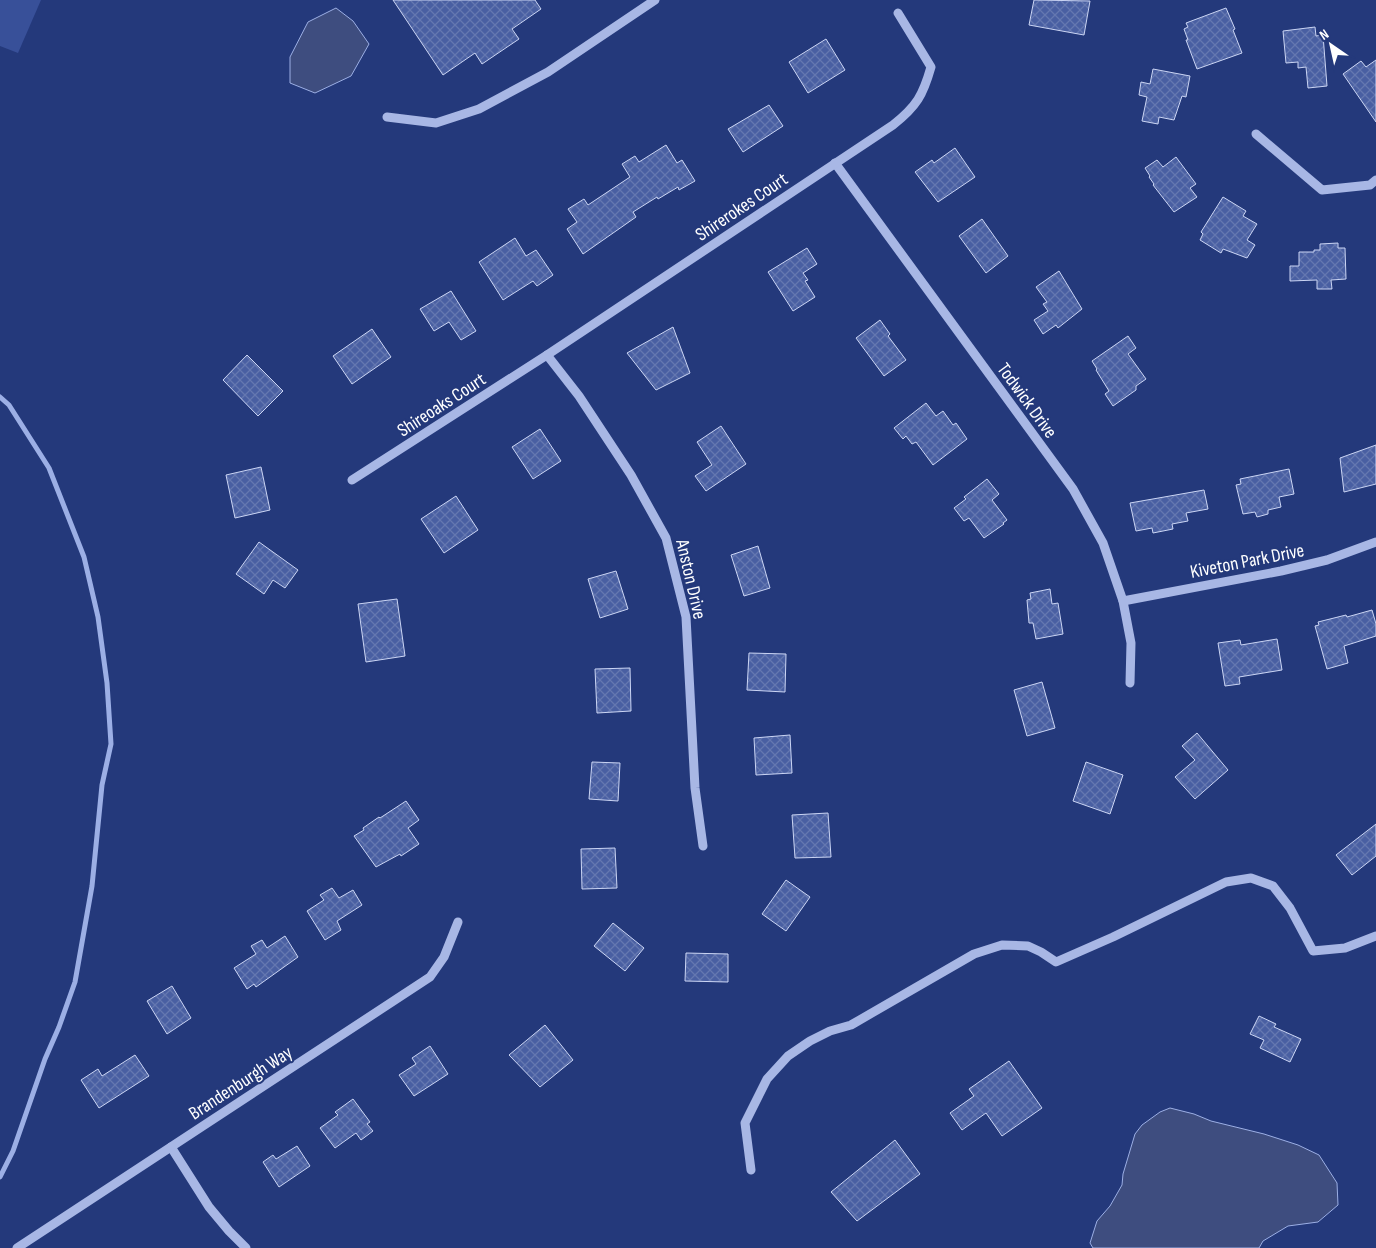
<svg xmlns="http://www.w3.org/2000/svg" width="1376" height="1248" font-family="'Sofia Sans Condensed',sans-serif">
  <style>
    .green { fill: #385099 }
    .water { fill: #3e4d7f; stroke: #9cafe5 }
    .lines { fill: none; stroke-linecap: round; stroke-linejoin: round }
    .stream { stroke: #9cafe5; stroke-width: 5 }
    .building { fill: url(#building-cross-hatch); stroke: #cbd5f4 }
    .minor { stroke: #a8b7e5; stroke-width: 9 }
    .labels { text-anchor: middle; stroke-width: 4; stroke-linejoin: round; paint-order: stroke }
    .street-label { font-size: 19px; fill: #fff; stroke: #24397b }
  </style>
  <defs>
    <pattern id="building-cross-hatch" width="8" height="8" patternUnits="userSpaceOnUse" patternTransform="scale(1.25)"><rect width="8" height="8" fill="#495fa2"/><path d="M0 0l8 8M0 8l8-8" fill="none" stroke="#6477b0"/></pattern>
  </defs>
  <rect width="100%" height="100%" fill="#24397b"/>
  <polygon class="green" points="0,0 41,0 18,53 0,46"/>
  <g class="water">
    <polygon points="336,8 353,21 369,44 351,76 315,93 290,83 290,57 308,22"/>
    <polygon points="1170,1108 1194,1114 1211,1121 1264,1134 1298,1145 1319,1155 1337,1183 1338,1205 1318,1222 1288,1226 1263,1241 1259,1248 1093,1248 1090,1243 1097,1221 1110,1206 1122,1185 1123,1174 1135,1134 1142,1125 1160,1112"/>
  </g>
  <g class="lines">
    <polyline class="stream" points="0,397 9,405 49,468 84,557 98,617 107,683 111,744 102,785 92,886 75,982 59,1027 45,1059 13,1151 0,1177"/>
  </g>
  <g class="building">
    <polygon points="393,0 535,0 541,9 512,29 519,39 482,64 475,53 443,75"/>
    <polygon points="1034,0 1090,1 1084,35 1029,25"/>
    <polygon points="1226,8 1235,29 1233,30 1242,53 1197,69 1186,40 1188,40 1184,29 1188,27 1186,23"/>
    <polygon points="1315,27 1316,36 1323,35 1327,86 1308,88 1306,67 1298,68 1298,62 1286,63 1283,31"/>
    <polygon points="826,39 845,70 808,93 789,62"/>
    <polygon points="1376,60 1376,122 1343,74 1361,61 1366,67"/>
    <polygon points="1153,69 1190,76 1186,97 1182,96 1174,120 1159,117 1158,124 1142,121 1147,97 1139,95 1141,82 1150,84"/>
    <polygon points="769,105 783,126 743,152 728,129"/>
    <polygon points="666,145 677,163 682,160 695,181 679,190 678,187 658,199 657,197 633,212 636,217 583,254 567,229 577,222 568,209 584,199 588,205 630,177 622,164 635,156 639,162"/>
    <polygon points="955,148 975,177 938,202 915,172 932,160 934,163"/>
    <polygon points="1176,157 1196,184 1190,188 1197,197 1174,212 1153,185 1154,184 1149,177 1150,176 1145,168 1157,160 1163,167"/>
    <polygon points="1223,197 1246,211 1243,216 1257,224 1247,240 1255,245 1247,258 1223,249 1221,253 1200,240 1203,234 1201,232"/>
    <polygon points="982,219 1008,256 986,273 959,236"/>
    <polygon points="515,238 526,256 536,250 553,275 537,286 533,281 503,300 479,262"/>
    <polygon points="1338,243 1338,248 1345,248 1346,279 1331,280 1332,289 1317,289 1317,280 1290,281 1290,266 1299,266 1299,252 1314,252 1314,250 1320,250 1320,244"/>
    <polygon points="807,248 817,264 803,273 808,280 805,281 815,297 793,311 768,272"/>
    <polygon points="1059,271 1082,309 1058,328 1056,325 1043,334 1034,320 1048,311 1043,304 1047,302 1036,287"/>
    <polygon points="451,291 476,331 461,340 449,322 434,331 420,309"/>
    <polygon points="880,320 890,334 888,336 906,360 884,376 856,338"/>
    <polygon points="673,327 690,373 656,390 627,353"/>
    <polygon points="372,329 391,357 352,384 333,356"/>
    <polygon points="1128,336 1136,348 1128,354 1146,379 1136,386 1136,390 1113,406 1105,394 1109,391 1096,370 1097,369 1092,361"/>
    <polygon points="247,355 283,391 258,416 223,380"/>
    <polygon points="926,403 936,416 943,411 953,425 956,423 967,439 933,465 916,442 912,444 906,436 903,439 894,428"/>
    <polygon points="721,426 746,464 706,491 695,476 712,465 697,442"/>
    <polygon points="540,429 561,461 533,479 512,447"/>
    <polygon points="1376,445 1376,484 1344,492 1340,458"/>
    <polygon points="261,467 270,510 235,518 226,475"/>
    <polygon points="1289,469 1294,494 1279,497 1281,507 1268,510 1268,514 1257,517 1255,512 1243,514 1236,485 1241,484 1240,479"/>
    <polygon points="987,479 999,494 992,500 1007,520 1003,523 1004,524 984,538 969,518 964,521 954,508 966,499 964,497"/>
    <polygon points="1204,490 1208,509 1186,513 1188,521 1172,524 1173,529 1153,533 1152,528 1136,531 1130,503"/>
    <polygon points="456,496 478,530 444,553 421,519"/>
    <polygon points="259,542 298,570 285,588 273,580 264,594 236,574"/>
    <polygon points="758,546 770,588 744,596 731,555"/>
    <polygon points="616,571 628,609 600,618 588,579"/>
    <polygon points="1050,589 1052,604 1058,603 1063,634 1036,639 1033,623 1029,623 1027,600 1031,599 1030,593"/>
    <polygon points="397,599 405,656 366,662 358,604"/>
    <polygon points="1372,610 1376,624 1376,636 1344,646 1348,663 1327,669 1315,626 1319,625 1318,622 1346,615 1347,617"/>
    <polygon points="1277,639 1282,670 1239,677 1240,684 1225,686 1218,643 1240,640 1241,645"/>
    <polygon points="749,653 786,654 785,692 747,690"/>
    <polygon points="630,668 631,711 597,713 595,669"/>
    <polygon points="1042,682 1055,728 1027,736 1014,690"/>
    <polygon points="1197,733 1228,770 1195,799 1175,777 1195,760 1182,746"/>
    <polygon points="790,735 792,773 756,775 754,738"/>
    <polygon points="592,762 620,763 618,801 589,799"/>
    <polygon points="1086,762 1123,775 1110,814 1073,801"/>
    <polygon points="406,801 419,820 408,828 419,844 401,856 400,854 376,867 354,836 364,830 363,828 379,817 380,818"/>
    <polygon points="828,813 831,857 795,858 792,815"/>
    <polygon points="1376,824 1376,856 1352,875 1336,855"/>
    <polygon points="615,848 617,888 582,889 581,849"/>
    <polygon points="786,880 810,897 786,931 762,914"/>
    <polygon points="332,888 339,898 353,890 362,905 337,921 341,930 325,940 307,911 324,900 320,895"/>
    <polygon points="613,923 644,948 625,971 594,946"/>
    <polygon points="285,936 298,957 256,987 254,984 247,989 234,968 256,954 251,946 262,940 267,948"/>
    <polygon points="686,953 728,954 728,982 685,981"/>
    <polygon points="172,986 191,1018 167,1034 147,1001"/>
    <polygon points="1259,1016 1276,1024 1274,1027 1301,1039 1290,1062 1260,1048 1264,1040 1250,1034"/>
    <polygon points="545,1025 573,1060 540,1087 509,1055"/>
    <polygon points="430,1046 448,1074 414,1096 399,1075 416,1064 412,1058"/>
    <polygon points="135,1055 149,1076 99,1108 81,1080 98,1069 102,1076"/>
    <polygon points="1009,1061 1042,1108 1002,1136 986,1113 962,1130 950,1113 974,1096 969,1089"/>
    <polygon points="353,1099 370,1122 367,1124 373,1131 361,1140 356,1133 335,1148 320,1128 338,1115 335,1112"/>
    <polygon points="895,1140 920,1174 857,1221 831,1192"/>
    <polygon points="297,1146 310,1166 279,1187 263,1162 273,1155 276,1159"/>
  </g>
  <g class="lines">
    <g class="minor">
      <polyline points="387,117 436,123 479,109 548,72 655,0"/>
      <polyline points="1256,134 1322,190 1370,185 1376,180"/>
      <polyline points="835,163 1073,489 1103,543 1123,601 1131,643 1130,683"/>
      <polyline points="547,355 579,396 631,475 666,538 686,617 695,788 703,846"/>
      <path d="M352,480L547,355L893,125C917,106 923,95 931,67L898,13"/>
      <polyline points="1123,601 1281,571 1327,560 1376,542"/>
      <polyline points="171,1147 209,1207 229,1231 246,1248"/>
      <polyline points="751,1170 745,1123 767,1079 788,1056 810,1041 830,1031 851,1025 974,954 1002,945 1028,946 1041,952 1056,962 1113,937 1226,882 1251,878 1273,886 1290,908 1313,951 1345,948 1376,936"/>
      <polyline points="17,1248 430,977 444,957 458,922"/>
    </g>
  </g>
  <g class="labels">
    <g class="street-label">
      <text transform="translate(741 206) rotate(-34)" y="7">Shirerokes Court</text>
      <text transform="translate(1028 400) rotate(54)" y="7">Todwick Drive</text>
      <text transform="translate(441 404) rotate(-33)" y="7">Shireoaks Court</text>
      <text transform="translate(1247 560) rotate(-11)" y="7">Kiveton Park Drive</text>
      <text transform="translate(692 579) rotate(77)" y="7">Anston Drive</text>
      <text transform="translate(240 1082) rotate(-33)" y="7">Brandenburgh Way</text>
    </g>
  </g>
  <g transform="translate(1331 45) rotate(326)" stroke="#24397b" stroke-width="4" paint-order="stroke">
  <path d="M0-4L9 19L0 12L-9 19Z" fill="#ffffff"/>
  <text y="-8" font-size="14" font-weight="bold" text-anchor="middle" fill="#ffffff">N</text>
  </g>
</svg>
